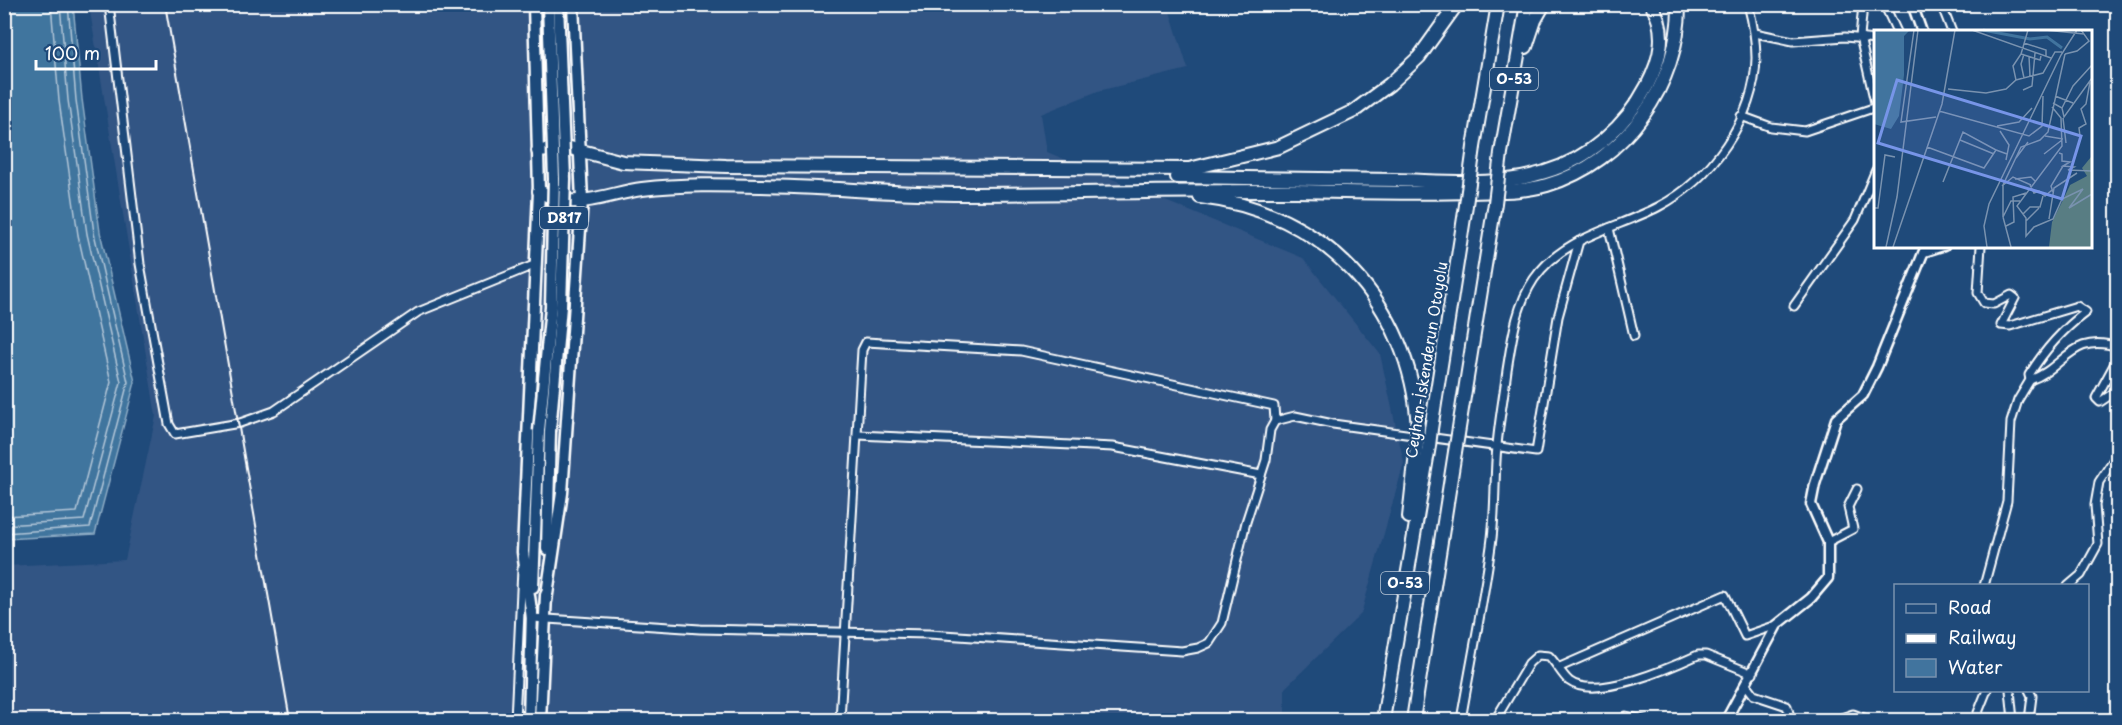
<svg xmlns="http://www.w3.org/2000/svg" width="2122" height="725" font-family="'Playpen Sans',sans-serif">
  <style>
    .built { fill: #335584 }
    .water { fill: #41749e; stroke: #8dacc5; stroke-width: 1.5 }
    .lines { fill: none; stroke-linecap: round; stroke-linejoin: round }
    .shore { stroke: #b3c7d8; stroke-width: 1.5 }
    .minor-casing { stroke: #fff; stroke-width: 11 }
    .tertiary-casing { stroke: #fff; stroke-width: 13 }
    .trunk-casing { stroke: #fff; stroke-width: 15 }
    .motorway-casing { stroke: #fff; stroke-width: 16 }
    .minor { stroke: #1f4a7a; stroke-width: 7 }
    .tertiary { stroke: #1f4a7a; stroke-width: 8 }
    .trunk { stroke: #1f4a7a; stroke-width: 10 }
    .motorway { stroke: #1f4a7a; stroke-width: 12 }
    .rail { stroke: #fff; stroke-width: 2 }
    .trunk-bridge-casing { stroke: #fff; stroke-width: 15; stroke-linecap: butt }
    .motorway-bridge-casing { stroke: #fff; stroke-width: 16; stroke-linecap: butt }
    .trunk-bridge { stroke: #1f4a7a; stroke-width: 10 }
    .motorway-bridge { stroke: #1f4a7a; stroke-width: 12 }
    .labels { text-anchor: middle; stroke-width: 4.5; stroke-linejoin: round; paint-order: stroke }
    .shield { fill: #1f4a7a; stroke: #bcc9d7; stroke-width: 1.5 }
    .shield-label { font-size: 14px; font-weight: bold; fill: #fff }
    .street-label { font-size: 15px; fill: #fff; stroke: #1f4a7a }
    .inset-river { fill: none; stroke: #41749e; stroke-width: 3 }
    .inset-road { fill: none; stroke: #7992af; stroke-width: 1.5 }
    .view { fill: #7795e8; fill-opacity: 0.15; stroke: #7795e8; stroke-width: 3 }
    .inset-edge { fill: none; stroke: #fff; stroke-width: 3 }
  </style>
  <rect width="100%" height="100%" fill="#1f4a7a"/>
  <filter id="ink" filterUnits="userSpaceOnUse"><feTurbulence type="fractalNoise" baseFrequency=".0167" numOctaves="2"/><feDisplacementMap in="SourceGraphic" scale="12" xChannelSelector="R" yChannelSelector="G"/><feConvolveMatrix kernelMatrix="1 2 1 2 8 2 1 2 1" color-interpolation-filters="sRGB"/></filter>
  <g filter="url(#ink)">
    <polygon class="built" points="89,5 1168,5 1188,69 1098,91 1041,114 1047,152 1303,258 1380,354 1404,463 1361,614 1285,688 1285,720 5,720 5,566 125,560 156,416"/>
    <polygon class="water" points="5,4 73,5 82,99 100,232 135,382 95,534 5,539"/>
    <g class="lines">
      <g class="shore">
        <polyline points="4,516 77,512 111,382 78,235 59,101 51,4"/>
        <polyline points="4,525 84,520 121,382 87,234 68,100 60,4"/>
        <polyline points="4,533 90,527 128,382 94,233 76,100 68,4"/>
      </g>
      <defs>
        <g id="minor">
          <polyline points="109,4 140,264 169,424 175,434 240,423 274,411 418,312 534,265"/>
          <polyline points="1863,4 1860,37 1876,107"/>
          <polyline points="1884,4 1897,32"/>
          <polyline points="1941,4 1952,32"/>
          <polyline points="1755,33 1793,41 1845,37 1876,40"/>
          <polyline points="1741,116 1771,127 1805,131 1876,107"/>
          <polyline points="1609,228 1634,336"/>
          <path d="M1981,246L1978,293L1984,303L1994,304L2011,295L2015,298L2001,325L2010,326L2077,306L2086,312C2062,330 2045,349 2029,375L2030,380C2065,368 2071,332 2118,347"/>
          <polyline points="1923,253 1945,246"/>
          <polyline points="1794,306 1855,220 1876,170"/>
          <polyline points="2118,365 2114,365 2096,398 2100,402 2118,390"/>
          <polyline points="858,435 1113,447 1261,475"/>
          <polyline points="1828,542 1853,529 1848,507 1857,489"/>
          <polyline points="1984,586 2007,501 2011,422 2018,400 2030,380"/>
          <polyline points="2068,586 2081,575 2098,544 2095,505 2099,482 2118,453"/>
          <polyline points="532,618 700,629 929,634 1182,651 1198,648 1209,643 1222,623 1246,522 1266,460 1270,430 1275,421 1295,416 1333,424 1536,452 1558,317 1579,241"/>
          <polyline points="1560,667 1725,595 1745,636 1777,625"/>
          <polyline points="1747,686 1754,695 1787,706 1791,720"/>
          <polyline points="2010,690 2013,720"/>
          <polyline points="2029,690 2032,696 2029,720"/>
          <polyline points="1626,716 1644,720"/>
          <polyline points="515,720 522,569"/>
          <polyline points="840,720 862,350 866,342 1021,351 1274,406 1275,421"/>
          <path d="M1461,720C1471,662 1483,604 1491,546C1496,513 1494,479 1497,446C1499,421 1504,395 1507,370C1512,339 1516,306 1534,279C1563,237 1615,229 1658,207C1710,180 1755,119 1756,58C1756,40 1753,23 1748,4"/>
          <path d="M1495,720L1529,663L1538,655L1549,656C1556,663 1562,675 1569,681C1595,701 1672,667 1698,655H1706L1753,674"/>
          <polyline points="1836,720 1853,714 1869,720"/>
          <polyline points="1975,720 1987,690"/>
        </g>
        <g id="tertiary">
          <polyline points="1912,4 1922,32"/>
          <polyline points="1726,720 1777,625 1811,598 1828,578 1828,542 1811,504 1815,484 1836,419 1863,395 1877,367 1926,246"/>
        </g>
        <g id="trunk">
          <polyline points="547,549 550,431"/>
          <polyline points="533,587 539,431"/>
          <polyline points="546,601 562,493 582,200 573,4"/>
          <polyline points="532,618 523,552 539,191 534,4"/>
          <polyline points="529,720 532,611"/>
          <polyline points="540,720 546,595"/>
        </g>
        <g id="motorway">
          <polyline points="1526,47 1535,20 1544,4"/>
          <polyline points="1474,147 1498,4"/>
          <polyline points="538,151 570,148 623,162 726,166 1189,169 1279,147 1354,111 1390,84 1419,57 1457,4"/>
          <polyline points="1501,153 1527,4"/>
          <path d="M1177,177C1250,178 1323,179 1396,180C1444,181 1499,187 1545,172C1589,159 1626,126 1647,86C1661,59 1668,31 1651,4"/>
          <path d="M539,191C548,196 556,200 568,201C591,203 618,192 642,189C682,184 722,185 761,186C828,187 896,194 963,194C1074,194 1185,190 1296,191C1355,192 1414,194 1472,192C1497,191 1523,192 1547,185C1625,162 1680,84 1679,4"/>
          <path d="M1200,197C1324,211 1410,303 1418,427"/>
          <polyline points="1431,429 1466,205"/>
          <polyline points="1458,434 1495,203"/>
          <polyline points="1409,517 1417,444"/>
          <polyline points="1383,720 1429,446"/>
          <polyline points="1413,720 1455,452"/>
        </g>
      </defs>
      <use href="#minor" class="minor-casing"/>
      <use href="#tertiary" class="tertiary-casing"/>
      <use href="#trunk" class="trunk-casing"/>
      <use href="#motorway" class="motorway-casing"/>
      <use href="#minor" class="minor"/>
      <use href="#tertiary" class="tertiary"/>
      <use href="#trunk" class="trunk"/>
      <use href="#motorway" class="motorway"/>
      <polyline class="rail" points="165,4 290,720"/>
      <defs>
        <g id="trunk-bridge">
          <polyline points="539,431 551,307 554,179 548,4"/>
          <polyline points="550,431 561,306 565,179 558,4"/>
        </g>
        <g id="motorway-bridge">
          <polyline points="1495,203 1501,153"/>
          <polyline points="1466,205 1474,147"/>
          <polyline points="1417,444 1418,427"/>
          <polyline points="1429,446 1431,429"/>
          <polyline points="1455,452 1458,434"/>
        </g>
      </defs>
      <use href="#trunk-bridge" class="trunk-bridge-casing"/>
      <use href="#motorway-bridge" class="motorway-bridge-casing"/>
      <use href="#trunk-bridge" class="trunk-bridge"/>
      <use href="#motorway-bridge" class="motorway-bridge"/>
    </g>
  </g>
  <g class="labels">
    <g class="shield">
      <rect x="1490" y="68" width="48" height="22" rx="4.5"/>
      <rect x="540" y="207" width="48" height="22" rx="4.5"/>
      <rect x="1381" y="572" width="48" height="22" rx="4.5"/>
    </g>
    <g class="shield-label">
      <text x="1514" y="84">O-53</text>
      <text x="564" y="223">D817</text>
      <text x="1405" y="588">O-53</text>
    </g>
    <g class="street-label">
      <text transform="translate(1427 360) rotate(-81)" y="5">Ceyhan-İskenderun Otoyolu</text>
    </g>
  </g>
  <g transform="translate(1874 30)">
    <rect width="218" height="218" fill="#1f4a7a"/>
    <path d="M217,127V217H175L178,192L190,168L196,155L213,146L208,138Z" fill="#587d83"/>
    <path d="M0,0L35,1L30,6V45L25,86L17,99L0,94Z" fill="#41749e"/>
    <path class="inset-river" d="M109,0L156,9L173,7L188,18"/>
    <path class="inset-road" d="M40,0L27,92L62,87M98,0L177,28M154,0L147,24L166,30L167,26M171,0L210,4M150,13L172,20V27M191,24L203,21L215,11L207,0M155,26L156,46M150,48L147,34L150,24M142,50L139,36L147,24M74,59L112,63L132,59L142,50L169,43L181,22H188M149,60L158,56L161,23M181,66L199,73M179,73L188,78L190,87L218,48M178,77L187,88L188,116L143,176L152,188V206L160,197L179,189L188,169L209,159L195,178L218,164M188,78L199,56L218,35M65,81L155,106L168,96L169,66M189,88L192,113M123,96L145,92L158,78M126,101L135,115L132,130M171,106L189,109M206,106L205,98L212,94L207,79L212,74L216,52M86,110L120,124M53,117L110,138L122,120L133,124M185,123L188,124V131L196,132L189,136L200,137L194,140L218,141M170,124L188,110M142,128L154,112M141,149L157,147L161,151M69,152L89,102L122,120M156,155L160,163L165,161L171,166L178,160M128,156L139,147L157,155M179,162L177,156L189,136M146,171H137L129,187V155L147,117L166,110L174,102L191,24M0,178H4L11,125L21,127M149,184L156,177H166L169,166M129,187L137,217M175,189L180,158L203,143M152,191L165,178M132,196L140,192L139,167L152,163M12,217L23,167L44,0M19,217L68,74L81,0M113,217L110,196L115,174L187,25L203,0"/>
    <path class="view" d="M23,50L207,106L188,169L4,113Z"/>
    <rect width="218" height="218" class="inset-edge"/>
  </g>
  <rect width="2122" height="725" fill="none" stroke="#1f4a7a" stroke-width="24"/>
  <rect x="12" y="12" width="2098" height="701" fill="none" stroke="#fff" stroke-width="2" filter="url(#ink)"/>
  <rect x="1894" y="584" width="195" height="108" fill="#1f4a7a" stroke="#7992af" stroke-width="1.5"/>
  <rect x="1906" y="604" width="30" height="9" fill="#1f4a7a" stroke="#7992af" stroke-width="1.5"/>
  <text x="1948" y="614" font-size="18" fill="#ffffff">Road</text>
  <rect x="1906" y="634" width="30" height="9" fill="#ffffff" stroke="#7992af" stroke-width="1.5"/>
  <text x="1948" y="644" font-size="18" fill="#ffffff">Railway</text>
  <rect x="1906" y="659" width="30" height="18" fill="#41749e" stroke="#7992af" stroke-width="1.5"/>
  <text x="1948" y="674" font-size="18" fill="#ffffff">Water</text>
  <path d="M36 60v9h120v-9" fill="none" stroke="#ffffff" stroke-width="3"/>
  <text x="45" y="60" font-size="18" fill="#ffffff" stroke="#1f4a7a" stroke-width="4.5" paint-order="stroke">100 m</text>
</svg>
